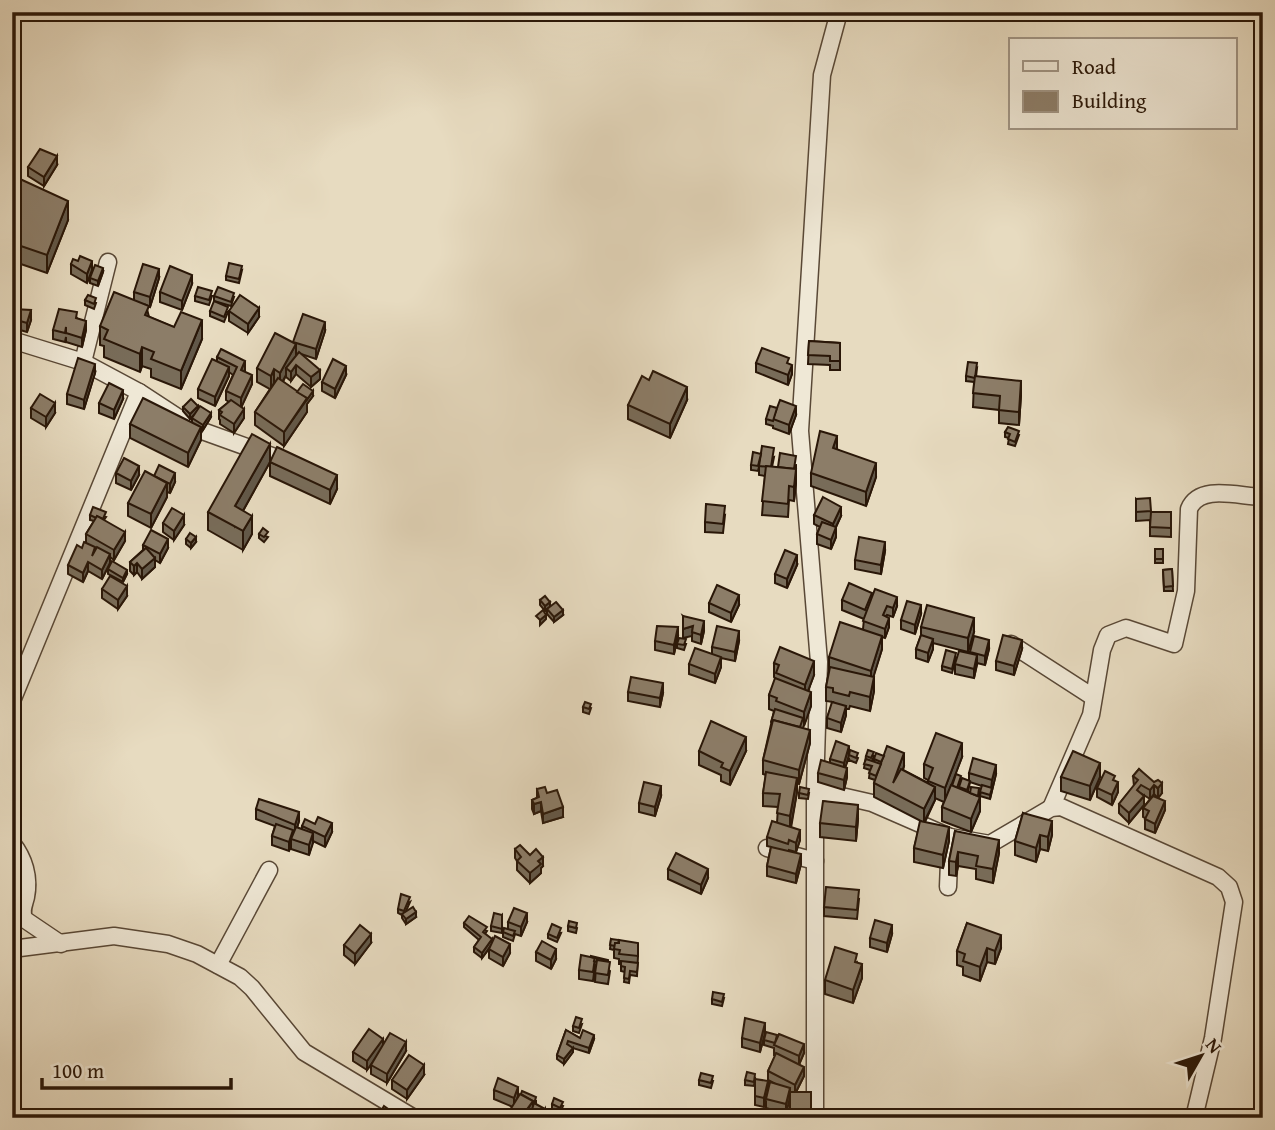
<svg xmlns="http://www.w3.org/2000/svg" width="1275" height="1130" font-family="'Gentium Book Plus',serif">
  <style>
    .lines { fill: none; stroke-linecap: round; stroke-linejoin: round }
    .minor-casing { stroke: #594836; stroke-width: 19 }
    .minor { stroke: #efe8d6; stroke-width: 16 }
    .wall { fill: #786c59; stroke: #2a1708; stroke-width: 2 }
    .shaded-wall { fill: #625849; stroke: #2a1708; stroke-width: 2 }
    .building { fill: #8c7d68; stroke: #2a1708; stroke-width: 2 }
  </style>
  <rect width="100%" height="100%" fill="#e7dbc0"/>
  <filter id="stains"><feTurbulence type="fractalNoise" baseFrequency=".00286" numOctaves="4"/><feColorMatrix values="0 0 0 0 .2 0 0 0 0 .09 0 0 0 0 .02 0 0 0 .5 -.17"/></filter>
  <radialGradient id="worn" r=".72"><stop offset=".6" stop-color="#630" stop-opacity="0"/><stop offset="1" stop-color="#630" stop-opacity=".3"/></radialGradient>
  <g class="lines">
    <defs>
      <g id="minor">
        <polyline points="12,340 83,362 139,392 194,428 283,460"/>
        <polyline points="83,362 108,262"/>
        <polyline points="1011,644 1093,697"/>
        <polyline points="12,701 139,392"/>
        <polyline points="815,790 872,803 950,837 948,887"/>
        <path d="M1051,808L1091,715L1102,650L1108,635L1126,628L1174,644L1186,591L1189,509C1200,483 1240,497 1263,497"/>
        <polyline points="950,837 990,844 1051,808 1061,807 1218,877 1229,887 1234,902 1213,1038 1194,1118"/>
        <path d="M12,843C24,858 30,877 26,897C24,905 21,910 24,919L61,944"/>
        <polyline points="767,848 815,861"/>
        <polyline points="12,949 114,936 168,944 197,954 240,977 252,988 304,1052 414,1118"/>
        <polyline points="218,965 269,870"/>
        <polyline points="815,1118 815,790 819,662 800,431 822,75 839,12"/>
      </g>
    </defs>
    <use href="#minor" class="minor-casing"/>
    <use href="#minor" class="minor"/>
  </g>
  <g class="wall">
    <polygon points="57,165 44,186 28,176 28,167"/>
    <polygon points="12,199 68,220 47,273 12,261"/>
    <polygon points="78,261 92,270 87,283 71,274 71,264"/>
    <polygon points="242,270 239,283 226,280 226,276"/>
    <polygon points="103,272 98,286 90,283 90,278"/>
    <polygon points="159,278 150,307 146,305 149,317 202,339 181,389 151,377 151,369 142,366 140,372 104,357 104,346 100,345 100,326 134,300 134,292"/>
    <polygon points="192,284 182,310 160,302 160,292"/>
    <polygon points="195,296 212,296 209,305 195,301"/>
    <polygon points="214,296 234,297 231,306 214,301"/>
    <polygon points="85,300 96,303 94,309 85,305"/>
    <polygon points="13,309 31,320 27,332 13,328"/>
    <polygon points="210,311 228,312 224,322 210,316"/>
    <polygon points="229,311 259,317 248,333 229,321"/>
    <polygon points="77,318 86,330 82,347 66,342 66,337 65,342 53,339 53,330"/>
    <polygon points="325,331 316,359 301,354 320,379 311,387 296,374 291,381 286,377 286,375 283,382 297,392 313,396 307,404 307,412 284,446 255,425 255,412 270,389 257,382 257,368 293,343"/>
    <polygon points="809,341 840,343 840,370 830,370 830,365 808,364"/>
    <polygon points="217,357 245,370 245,372 252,384 241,407 244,418 234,433 220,424 220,420 219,419 219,410 229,402 226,400 226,391 233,375 229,372 229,376 215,406 198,398 198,389 217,361"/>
    <polygon points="756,363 789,364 792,374 788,385 756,372"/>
    <polygon points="977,368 976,377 1021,395 1019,425 999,423 999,410 973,407 974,382 966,381 966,376"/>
    <polygon points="95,373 84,409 67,404 67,394"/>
    <polygon points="346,375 335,398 322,391 322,382"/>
    <polygon points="123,399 114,419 99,413 99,403"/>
    <polygon points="687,400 670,438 628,419 628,405"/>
    <polygon points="183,407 198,410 211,417 203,430 201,429 201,440 188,467 130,438 130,424 192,422 192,418 197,412 190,419 183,411"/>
    <polygon points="31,408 55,413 46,427 31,418"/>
    <polygon points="796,415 789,434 773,428 773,426 766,424 766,419"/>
    <polygon points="1005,432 1019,435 1015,446 1008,444 1009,438 1005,437"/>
    <polygon points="837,449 876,477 866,506 811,486 811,473"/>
    <polygon points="774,457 772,467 778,467 796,465 796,483 794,501 789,500 788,517 762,515 765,476 759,475 759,467 758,471 751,470 751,465"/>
    <polygon points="270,462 337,489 330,504 270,476"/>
    <polygon points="270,462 243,511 252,534 243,550 208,530 208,512"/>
    <polygon points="116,473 139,475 131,490 116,483"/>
    <polygon points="154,476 175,482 170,493 167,492 167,497 151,528 128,516 128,503"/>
    <polygon points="1136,499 1151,512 1171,512 1171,537 1150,536 1150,520 1136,521"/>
    <polygon points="90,515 106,517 104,520 125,541 114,560 110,557 110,563 102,579 88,571 83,582 68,574 68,565 86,543 86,534 94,521 90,520"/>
    <polygon points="725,515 723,533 705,532 705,522"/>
    <polygon points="814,515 841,516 836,527 836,537 831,549 817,544 817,534 820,527 814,524"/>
    <polygon points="163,523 184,525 174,540 163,532"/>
    <polygon points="259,534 268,537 264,542 259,538"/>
    <polygon points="186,539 196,542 191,548 186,544"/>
    <polygon points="143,545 168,548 160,563 155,560 155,567 142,579 137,572 134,575 130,571 130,562 143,550"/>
    <rect x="1155" y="549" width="8" height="14"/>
    <polygon points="885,551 881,574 855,569 855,560"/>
    <polygon points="797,565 787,588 775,583 775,574"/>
    <polygon points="108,569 127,574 123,582 108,574"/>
    <polygon points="1172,569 1173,591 1164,591 1163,570"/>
    <polygon points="102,589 127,596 118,609 102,598"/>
    <polygon points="872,597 897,606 893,617 887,615 886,616 889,627 885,638 882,637 882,649 873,677 874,691 870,711 850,706 849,709 846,709 846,715 841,732 827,728 827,718 833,702 826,701 826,687 829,671 829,657 863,629 864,619 842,610 842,600"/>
    <polygon points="540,600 550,602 545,611 540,605"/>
    <polygon points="709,603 739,605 731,622 709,612"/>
    <polygon points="547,609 563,615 554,622 547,614"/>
    <polygon points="921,614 915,634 901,629 901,620"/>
    <polygon points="683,616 704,631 701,644 692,641 692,636"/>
    <polygon points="921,627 974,632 968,652 933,643 933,649 928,662 916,658 916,649 921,635"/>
    <polygon points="678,636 674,654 655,650 655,641"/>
    <polygon points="739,641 735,661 721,658 721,667 715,683 689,674 689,664 712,654 712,647"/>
    <polygon points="677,644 686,644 684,650 677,648"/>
    <polygon points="989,649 985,665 977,663 974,678 955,674 955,664 970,654 970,652"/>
    <polygon points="1022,649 1014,675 996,670 996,661"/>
    <polygon points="956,658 952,673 942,670 942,666"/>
    <polygon points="774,663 814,675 808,691 811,706 803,728 810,743 799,784 797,783 797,792 791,828 800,840 796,852 789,850 789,851 801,864 796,883 767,876 767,866 771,847 767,846 767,837 777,823 778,807 763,806 763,793 766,775 763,774 763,760 774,711 769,709 769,695 776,679 774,677"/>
    <polygon points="628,692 663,693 660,707 628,701"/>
    <polygon points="583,707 591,708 589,714 583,712"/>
    <polygon points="699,751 746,751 730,785 721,781 721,775 699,765"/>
    <polygon points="849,753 858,758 856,763 849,760 849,758 845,767 847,777 844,790 818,782 818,773 830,763 830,759"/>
    <polygon points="866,756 874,756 872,761 874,762 874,759 904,766 903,770 928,783 928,780 924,778 924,764 962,757 951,785 961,780 969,781 969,773 996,774 990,799 980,796 982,786 970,782 968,792 979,793 980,811 971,832 942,821 942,807 944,802 935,798 935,800 925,822 949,841 943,868 914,862 914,848 921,821 874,797 874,783 875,780 869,778 870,770 864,768"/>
    <polygon points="1139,769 1162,793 1158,798 1154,794 1152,798 1165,810 1155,833 1145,829 1145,818 1143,817 1143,808 1150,799 1142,794 1144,805 1129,823 1119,813 1119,804 1134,786 1133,776"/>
    <polygon points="1061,777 1100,777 1090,800 1061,791"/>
    <polygon points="1115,781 1118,792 1112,805 1097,797 1097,788"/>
    <polygon points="537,789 547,793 563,817 543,823 541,811 534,814 532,809 532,800 537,798"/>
    <polygon points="799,793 809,793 808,799 799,798"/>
    <polygon points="661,796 655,816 639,812 639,803"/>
    <polygon points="256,809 299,821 297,828 302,829 302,826 332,832 325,847 313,841 309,855 291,849 291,844 289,851 272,845 272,836 275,826 256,819"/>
    <polygon points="1023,813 1052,835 1048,851 1040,849 1036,862 1015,855 1015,841"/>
    <polygon points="858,819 856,841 820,837 820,823"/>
    <polygon points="955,831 999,853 993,883 976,879 976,869 958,866 956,876 949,875 949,861"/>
    <polygon points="515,849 530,855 543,866 541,868 541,873 530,883 517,870 517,861 515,858"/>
    <polygon points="668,869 708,878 701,894 668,879"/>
    <polygon points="859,899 857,919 824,916 824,907"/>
    <polygon points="410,902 406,911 416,917 406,924 402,918 402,915 398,913 398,909"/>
    <polygon points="502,915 502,933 491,931 491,926"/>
    <polygon points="508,922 527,922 521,936 515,934 513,941 503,937 503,932 508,929"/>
    <polygon points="464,923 487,931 485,934 492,942 510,953 503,966 489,958 489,949 482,958 474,952 474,947 479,940 464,927"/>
    <polygon points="967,923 1001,948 995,964 987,962 980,981 963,975 963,967 957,965 957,951"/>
    <polygon points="568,926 577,928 576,933 568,931"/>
    <polygon points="561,933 557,942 548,938 548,934"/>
    <polygon points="892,934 887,952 870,947 870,938"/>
    <polygon points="611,939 638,956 637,976 630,975 629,983 624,982 625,972 621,971 621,964 619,964 619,959 614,958 614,950 610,949"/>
    <polygon points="371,943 355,964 344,955 344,945"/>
    <polygon points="536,952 556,959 551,969 536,961"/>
    <polygon points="591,957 610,971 608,984 595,982 596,966 595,965 593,981 579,979 579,970"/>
    <polygon points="857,962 862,978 853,1003 825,994 825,980"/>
    <polygon points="724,998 722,1006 712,1004 712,999"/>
    <polygon points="582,1024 579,1033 573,1031 573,1026"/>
    <polygon points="566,1030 580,1038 594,1039 589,1053 573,1048 573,1052 564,1064 557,1059 557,1055"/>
    <polygon points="765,1033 760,1052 742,1047 742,1038"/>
    <polygon points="777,1039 804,1053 799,1064 804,1076 796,1092 811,1118 790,1118 790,1092 791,1092 790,1092 790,1097 786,1114 766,1108 766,1101 764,1107 755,1105 755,1079 768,1091 774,1083 768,1080 768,1071 776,1055 774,1055 774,1048 764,1045 764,1040"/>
    <polygon points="383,1045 406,1051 387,1083 371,1074 371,1065 373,1062 367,1070 353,1061 353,1052"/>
    <polygon points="424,1075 407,1099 392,1089 392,1080"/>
    <polygon points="755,1078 754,1086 745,1085 745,1080"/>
    <polygon points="699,1080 713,1081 711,1088 699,1085"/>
    <polygon points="494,1090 518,1096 516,1102 536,1101 536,1104 545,1118 531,1118 531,1112 527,1118 510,1118 510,1110 513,1107 494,1099"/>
    <polygon points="552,1104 563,1106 560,1113 552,1109"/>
  </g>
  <g class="shaded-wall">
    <polygon points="57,156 57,165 44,186 44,177"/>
    <polygon points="68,201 68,220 47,273 47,255"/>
    <polygon points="92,261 92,270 87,283 87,274"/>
    <polygon points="103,268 103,272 98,286 98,281"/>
    <polygon points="159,269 159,278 150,307 150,297"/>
    <polygon points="192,275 192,284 182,310 182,301"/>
    <polygon points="259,308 259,317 248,333 248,324"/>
    <polygon points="31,310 31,320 27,332 27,323"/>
    <polygon points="202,320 202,339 181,389 181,371"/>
    <polygon points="86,321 86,330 82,347 82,338"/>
    <polygon points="325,322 325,331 316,359 316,349"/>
    <polygon points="296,344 296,358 286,368 286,375 280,386 280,373"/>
    <polygon points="142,347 142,366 140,372 140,354"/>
    <polygon points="245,361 245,370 241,379 241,370"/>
    <polygon points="95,364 95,373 84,409 84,400"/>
    <polygon points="296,365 296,374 291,381 291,372"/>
    <polygon points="792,365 792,374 788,385 788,375"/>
    <polygon points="346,366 346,375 335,398 335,389"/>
    <polygon points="229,367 229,376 215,406 215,397"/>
    <polygon points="274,369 274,383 271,390 271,376"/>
    <polygon points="320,370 320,379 311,387 311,377"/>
    <polygon points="252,375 252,384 241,408 241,398"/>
    <polygon points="1021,381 1021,395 1019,425 1019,412"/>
    <polygon points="687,387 687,400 670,438 670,424"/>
    <polygon points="123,390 123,399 114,419 114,410"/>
    <polygon points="313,391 313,396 307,404 307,412 284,446 284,432"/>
    <polygon points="55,403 55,413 46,427 46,417"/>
    <polygon points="198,406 198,411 190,419 190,414"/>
    <polygon points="796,406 796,415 789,434 789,425"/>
    <polygon points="244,409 244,418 234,433 234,424"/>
    <polygon points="211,413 211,417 203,430 203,425"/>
    <polygon points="201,427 201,440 188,467 188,453"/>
    <polygon points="837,436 837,450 833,448"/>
    <polygon points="270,444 270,462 235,525 235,506"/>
    <polygon points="876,463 876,477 866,506 866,492"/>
    <polygon points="139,466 139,475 131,490 131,481"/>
    <polygon points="796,469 796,483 794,501 794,487"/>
    <polygon points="175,473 175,482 170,493 170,484"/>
    <polygon points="337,475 337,489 330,504 330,490"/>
    <polygon points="167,483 167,497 151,528 151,514"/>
    <polygon points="841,507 841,516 833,533 833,524"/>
    <polygon points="184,515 184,525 174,540 174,531"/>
    <polygon points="252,516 252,534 243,550 243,531"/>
    <polygon points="836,527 836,537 831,549 831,540"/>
    <polygon points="125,532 125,541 114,560 114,550"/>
    <polygon points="196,537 196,542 191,548 191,543"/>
    <polygon points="168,539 168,548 160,563 160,554"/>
    <polygon points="885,542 885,551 881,574 881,565"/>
    <polygon points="110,554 110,563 102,579 102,570"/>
    <polygon points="797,555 797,565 787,588 787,579"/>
    <polygon points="155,558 155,567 142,579 142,569"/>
    <polygon points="88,562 88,571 83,582 83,573"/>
    <polygon points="137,563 137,572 134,575 134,566"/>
    <polygon points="127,570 127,574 123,582 123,578"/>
    <polygon points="127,586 127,596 118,609 118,600"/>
    <polygon points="739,595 739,605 731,622 731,613"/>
    <polygon points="897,597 897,606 893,617 893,608"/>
    <polygon points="550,602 550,607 545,611 545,606"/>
    <polygon points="921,605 921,614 915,634 915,625"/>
    <polygon points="563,610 563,615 554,622 554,617"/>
    <polygon points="546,615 546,619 540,625 540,620"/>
    <polygon points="889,618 889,627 885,638 885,629"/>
    <polygon points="974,618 974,632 968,652 968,638"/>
    <polygon points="704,621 704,631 701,644 701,635"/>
    <polygon points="693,626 692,636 683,638 683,629"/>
    <polygon points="678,627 678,636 674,654 674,645"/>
    <polygon points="739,631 739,641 735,661 735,652"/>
    <polygon points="882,636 882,649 871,685 871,671"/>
    <polygon points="933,639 933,649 928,662 928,653"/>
    <polygon points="989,640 989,649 985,665 985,656"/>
    <polygon points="1022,640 1022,649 1014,675 1014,666"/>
    <polygon points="977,655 977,665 974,678 974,669"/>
    <polygon points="721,657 721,667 715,683 715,674"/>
    <polygon points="814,661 814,675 805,699 805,685"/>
    <polygon points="874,677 874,691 870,711 870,697"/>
    <polygon points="663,683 663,693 660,707 660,698"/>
    <polygon points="811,692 811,706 804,726 804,712"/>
    <polygon points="846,706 846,715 841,732 841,723"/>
    <polygon points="810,730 810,743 799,784 799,770"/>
    <polygon points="746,737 746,751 730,785 730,771"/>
    <polygon points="962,743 962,757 945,802 945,788"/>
    <polygon points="849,746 849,755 844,772 844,763"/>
    <polygon points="904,753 904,766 894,794 893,783"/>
    <polygon points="1100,763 1100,777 1090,800 1090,786"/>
    <polygon points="996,765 996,774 990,799 992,780"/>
    <polygon points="847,768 847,777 844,790 844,780"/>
    <polygon points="797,778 797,792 790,830 790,816"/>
    <polygon points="1118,782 1118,792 1112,805 1112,795"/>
    <polygon points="1162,783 1162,793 1158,798 1158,788"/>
    <polygon points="1154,785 1154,794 1150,799 1150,790"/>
    <polygon points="661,786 661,796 655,816 655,807"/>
    <polygon points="935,787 935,800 924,822 924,809"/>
    <polygon points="979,788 977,803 980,797 980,811 971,832 971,819"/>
    <polygon points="1144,796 1144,805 1129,823 1129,813"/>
    <polygon points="1165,801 1165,810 1155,833 1155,824"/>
    <polygon points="541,802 541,811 534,814 534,804"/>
    <polygon points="858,805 858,819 856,841 856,827"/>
    <polygon points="563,807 563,817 543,823 543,814"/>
    <polygon points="299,812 299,821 295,834 295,825"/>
    <polygon points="1052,821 1052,835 1048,851 1048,837"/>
    <polygon points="332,823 332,832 325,847 325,837"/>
    <polygon points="949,827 949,841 943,868 943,855"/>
    <polygon points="293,830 293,839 291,839 291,844 289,851 289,842"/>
    <polygon points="800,830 800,840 796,852 796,843"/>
    <polygon points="313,833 313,843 309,855 309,845"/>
    <polygon points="1040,835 1040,849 1036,862 1036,848"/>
    <polygon points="999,840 999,853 993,883 993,869"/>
    <polygon points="958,852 958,866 956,876 956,862"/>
    <polygon points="801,854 801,864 796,883 796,874"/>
    <polygon points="543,857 543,866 541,868 541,873 530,883 530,873 538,861"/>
    <polygon points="708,869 708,878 701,894 701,885"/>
    <polygon points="416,912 416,917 406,924 406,919"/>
    <polygon points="527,913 527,922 521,936 521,927"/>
    <polygon points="892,925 892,934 887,952 887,943"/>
    <polygon points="371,934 371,943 355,964 355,954"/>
    <polygon points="1001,935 1001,948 995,964 995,951"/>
    <polygon points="492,939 492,944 482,958 482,953"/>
    <polygon points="510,944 510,953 503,966 503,957"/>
    <polygon points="987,948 987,962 980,981 980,967"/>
    <polygon points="556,949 556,959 551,969 551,960"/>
    <polygon points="862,964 862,978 853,1003 853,990"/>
    <polygon points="765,1023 765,1033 760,1052 760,1043"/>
    <polygon points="594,1035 594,1039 589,1053 589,1048"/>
    <polygon points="383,1039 383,1048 367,1070 367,1061"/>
    <polygon points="406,1042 406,1051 387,1083 387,1074"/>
    <polygon points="804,1044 804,1053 799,1065 799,1056"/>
    <polygon points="573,1048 573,1052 564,1064 564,1059"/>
    <polygon points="424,1065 424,1075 407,1099 407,1090"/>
    <polygon points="804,1067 804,1076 795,1094 795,1085"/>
    <polygon points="768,1081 768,1091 764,1107 764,1098"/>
    <polygon points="518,1087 518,1096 514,1107 514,1098"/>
    <polygon points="790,1088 790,1097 786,1114 786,1104"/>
    <polygon points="533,1101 533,1110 527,1118 522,1118"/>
    <polygon points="545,1109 545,1118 540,1118"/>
  </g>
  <g class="building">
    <polygon points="40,149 57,156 44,177 28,167"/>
    <polygon points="20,179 68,201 47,255 12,243 12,199"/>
    <polygon points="80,256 92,261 87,274 71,264 73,259 78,261"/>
    <polygon points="229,263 242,266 239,279 226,276"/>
    <polygon points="143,264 159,269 150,297 134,292"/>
    <polygon points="95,265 103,268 98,281 90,278"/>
    <polygon points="170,266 192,275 182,301 160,292"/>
    <polygon points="198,287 212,291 209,300 195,296"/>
    <polygon points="218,287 234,293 231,302 214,296"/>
    <polygon points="114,292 149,306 145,315 174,327 181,312 202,320 181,371 151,359 154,352 142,347 140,354 104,339 108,330 100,326"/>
    <polygon points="88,295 96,298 94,304 85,300"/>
    <polygon points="240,295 259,308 248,324 229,311"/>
    <polygon points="214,301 228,307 224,317 210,311"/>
    <polygon points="13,309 31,310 27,323 13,319"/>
    <polygon points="59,309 77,312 76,318 86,321 82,338 66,333 66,327 65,333 53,330"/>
    <polygon points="303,314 325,322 316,349 293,342"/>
    <polygon points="275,333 296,344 280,373 274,369 271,376 257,368"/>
    <polygon points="809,341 840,343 840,361 830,361 830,356 808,355"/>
    <polygon points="762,348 789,358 787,363 792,365 788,375 756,363"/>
    <polygon points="221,349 245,361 241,370 252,375 241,398 226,391 237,367 217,357"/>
    <polygon points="299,352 320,370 311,377 296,365 291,372 286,368"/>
    <polygon points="78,358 95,364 84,400 67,394"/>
    <polygon points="212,359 229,367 215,397 198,389"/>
    <polygon points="333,359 346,366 335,389 322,382"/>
    <polygon points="968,362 977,363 975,378 966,376"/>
    <polygon points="653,371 687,387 670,424 628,405 642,376 649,380"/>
    <polygon points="975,376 1021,381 1019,412 999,410 1000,396 973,393"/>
    <polygon points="278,378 307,398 284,432 255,412"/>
    <polygon points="109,383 123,390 114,410 99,403"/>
    <polygon points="303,384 313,391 306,401 307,398 297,392"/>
    <polygon points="40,394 55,403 46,417 31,408"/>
    <polygon points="143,398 201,427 188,453 130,424"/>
    <polygon points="191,399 198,406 190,414 183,407"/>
    <polygon points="231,400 244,409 234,424 220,415 222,412 219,410"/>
    <polygon points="780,400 796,406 789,425 773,419"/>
    <polygon points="200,406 211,413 203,425 192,418"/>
    <polygon points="770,406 777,408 773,421 766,419"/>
    <polygon points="1008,427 1019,431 1015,442 1008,439 1010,434 1005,432"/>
    <polygon points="820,431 837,436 833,448 876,463 866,492 811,473"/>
    <polygon points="252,434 270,444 235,506 252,516 243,531 208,512"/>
    <polygon points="762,446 774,448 771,467 759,466"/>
    <polygon points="277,447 337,475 330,490 270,462"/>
    <polygon points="753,452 761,454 758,466 751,465"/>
    <polygon points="780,453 796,456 794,469 778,467"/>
    <polygon points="124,458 139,466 131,481 116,473"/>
    <polygon points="159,465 175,473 170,484 154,476"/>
    <polygon points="766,466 796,469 794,487 789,486 788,504 762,501"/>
    <polygon points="145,471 167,483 151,514 128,503"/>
    <polygon points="823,497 841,507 833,524 814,515"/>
    <polygon points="1150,498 1151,511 1136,512 1136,499"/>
    <polygon points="706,504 725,506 723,524 705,522"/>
    <polygon points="93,507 106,512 103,519 97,516 96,518 90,515"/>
    <polygon points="172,508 184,515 174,531 163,523"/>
    <polygon points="1151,512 1171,512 1171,528 1150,527"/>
    <polygon points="97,516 125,532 114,550 86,534"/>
    <polygon points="822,522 836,527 831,540 817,534"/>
    <polygon points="263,528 268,532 264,537 259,534"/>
    <polygon points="151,530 168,539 160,554 143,545"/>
    <polygon points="190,533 196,537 191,543 186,539"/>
    <polygon points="859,537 885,542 881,565 855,560"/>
    <polygon points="84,542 95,547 92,556 97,547 110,554 102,570 88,562 83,573 68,565 77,545 82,548"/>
    <polygon points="146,548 155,558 142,569 137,563 134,566 130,562"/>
    <rect x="1155" y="549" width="8" height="10"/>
    <polygon points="785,550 797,555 787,579 775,574"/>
    <polygon points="112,561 127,570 123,578 108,569"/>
    <polygon points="1172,569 1173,586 1164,587 1163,570"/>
    <polygon points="110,576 127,586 118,600 102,589"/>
    <polygon points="849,583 872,593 865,610 842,600"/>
    <polygon points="717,585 739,595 731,613 709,603"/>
    <polygon points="875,589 897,597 893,608 887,606 883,615 889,618 885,629 863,621"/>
    <polygon points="545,596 550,602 545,606 540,600"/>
    <polygon points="907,601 921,605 915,625 901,620"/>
    <polygon points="556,602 563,610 554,617 547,609"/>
    <polygon points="927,605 974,618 968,638 921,627"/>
    <polygon points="543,610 546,615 540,620 536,616"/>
    <polygon points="683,616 704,621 701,635 692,632 693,626 683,629"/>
    <polygon points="840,622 882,636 871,671 829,657"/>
    <polygon points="657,626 678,627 674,645 655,641"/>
    <polygon points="717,626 739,631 735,652 712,647"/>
    <polygon points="921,635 933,639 928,653 916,649"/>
    <polygon points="1003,635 1022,640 1014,666 996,661"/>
    <polygon points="974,636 989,640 985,656 970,652"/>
    <polygon points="679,638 686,639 684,645 677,644"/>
    <polygon points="780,647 814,661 805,685 776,673 779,665 774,663"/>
    <polygon points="695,648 721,657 715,674 689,664"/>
    <polygon points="946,650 956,653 952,669 942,666"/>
    <polygon points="959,651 977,655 974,669 955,664"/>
    <polygon points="830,667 874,677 870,697 850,692 849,696 833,692 833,688 826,687"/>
    <polygon points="631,677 663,683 660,698 628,692"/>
    <polygon points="775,678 811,692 804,712 776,701 777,698 769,695"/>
    <polygon points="585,702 591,704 589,709 583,707"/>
    <polygon points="832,702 846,706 841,723 827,718"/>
    <polygon points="775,709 803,718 800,727 773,720 772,723 771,722"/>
    <polygon points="773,720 810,730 799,770 763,760"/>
    <polygon points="711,721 746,737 730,771 721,767 723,763 699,751"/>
    <polygon points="936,733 962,743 945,788 928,781 933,768 924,764"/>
    <polygon points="836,741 849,746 844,763 830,759"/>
    <polygon points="887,746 904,753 893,783 901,769 935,787 924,809 874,783"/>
    <polygon points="850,750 858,753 856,758 849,755"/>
    <polygon points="868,750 874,752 871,758 866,756"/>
    <polygon points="1073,751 1100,763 1090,786 1061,777"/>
    <polygon points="876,753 884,756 881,762 874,759"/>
    <polygon points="973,758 996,765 992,780 969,773"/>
    <polygon points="866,759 881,764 876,776 869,773 872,766 864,764"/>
    <polygon points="821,760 847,768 844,780 818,773"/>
    <polygon points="1139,769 1154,782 1158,780 1162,783 1158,788 1154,785 1150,790 1141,785 1137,790 1144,796 1129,813 1119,804 1138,780 1133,776"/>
    <polygon points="1105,771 1115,776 1113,780 1118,782 1112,795 1097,788"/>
    <polygon points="766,772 797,778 790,816 777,813 780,794 763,793"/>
    <polygon points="956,774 961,776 957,788 952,786"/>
    <polygon points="962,778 970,781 967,790 959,787"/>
    <polygon points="644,782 661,786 655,807 639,803"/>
    <polygon points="951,785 980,797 971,819 942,807"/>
    <polygon points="982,785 992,788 990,795 980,792"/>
    <polygon points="545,787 547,793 557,790 563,807 543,814 541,802 534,804 532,800 539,797 537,789"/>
    <polygon points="800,787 809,789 808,795 799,793"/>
    <polygon points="971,787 979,788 978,796 970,793"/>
    <polygon points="1153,796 1165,801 1155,824 1145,819 1149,811 1143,808"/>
    <polygon points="259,799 299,812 295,825 256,809"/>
    <polygon points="823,801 858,805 856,827 820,823"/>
    <polygon points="1023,813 1052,821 1048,837 1040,835 1036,848 1015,841"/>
    <polygon points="318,817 332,823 325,837 302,826 305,819 315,824"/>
    <polygon points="772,821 800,830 796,843 789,840 788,844 767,837"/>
    <polygon points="920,821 949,827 943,855 914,848"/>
    <polygon points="276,824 293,830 289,842 272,836"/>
    <polygon points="296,827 313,833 309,845 291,839"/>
    <polygon points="955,831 999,840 993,869 976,866 978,856 958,852 956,862 949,861"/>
    <polygon points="520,845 530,855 536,849 543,857 538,861 541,864 530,873 517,861 521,857 515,849"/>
    <polygon points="771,847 801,854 796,874 767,866"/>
    <polygon points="676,853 708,869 701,885 668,869"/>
    <polygon points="826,887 859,890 857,910 824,907"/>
    <polygon points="401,894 410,897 404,911 398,909"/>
    <polygon points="413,907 416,912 406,919 402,914"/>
    <polygon points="514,908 527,913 521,927 508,922"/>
    <polygon points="494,913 502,915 502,929 491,926"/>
    <polygon points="469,916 487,927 483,932 492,939 482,953 474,947 481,937 464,923"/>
    <polygon points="875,920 892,925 887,943 870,938"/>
    <polygon points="569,921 577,923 576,928 568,926"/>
    <polygon points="967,923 1001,935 995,951 987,948 980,967 963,961 965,954 957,951"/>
    <polygon points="552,924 561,928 557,938 548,934"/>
    <polygon points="360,925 371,934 355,954 344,945"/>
    <polygon points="504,928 515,931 513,936 503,932"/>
    <polygon points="495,936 510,944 503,957 489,949"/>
    <polygon points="611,939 619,940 618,943 615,943 615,946 610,945"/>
    <polygon points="619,940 638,943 638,956 619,954 620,950 614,949 615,943 619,943"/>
    <polygon points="542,941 556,949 551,960 536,952"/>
    <polygon points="835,947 857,954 855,962 862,964 853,990 825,980"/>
    <polygon points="581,955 595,958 593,972 579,970"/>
    <polygon points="591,956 608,960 608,961 597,960 597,962 594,961 595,958 591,957"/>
    <polygon points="597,960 610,962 608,975 595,973"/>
    <polygon points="621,961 638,963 637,972 630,971 629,979 624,978 625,967 621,966"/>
    <polygon points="713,992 724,994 722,1002 712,999"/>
    <polygon points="576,1017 582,1019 579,1028 573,1026"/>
    <polygon points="745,1018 765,1023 760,1043 742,1038"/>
    <polygon points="369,1029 383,1039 367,1061 353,1052"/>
    <polygon points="566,1030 580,1038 583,1030 594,1035 589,1048 568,1041 567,1044 573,1048 564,1059 557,1055"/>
    <polygon points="766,1032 777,1035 775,1043 764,1040"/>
    <polygon points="390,1033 406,1042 387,1074 371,1065"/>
    <polygon points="779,1034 804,1044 799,1056 774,1045"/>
    <polygon points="776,1053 804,1067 795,1085 768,1071"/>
    <polygon points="409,1055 424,1065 407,1090 392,1080"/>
    <polygon points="747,1072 755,1074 754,1082 745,1080"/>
    <polygon points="701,1073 713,1076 711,1083 699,1080"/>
    <polygon points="498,1078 518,1087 514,1098 494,1090"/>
    <polygon points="755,1079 768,1081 764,1098 755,1096"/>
    <polygon points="770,1082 790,1088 786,1104 766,1099"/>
    <polygon points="522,1091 536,1097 534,1104 533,1103 533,1101 521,1094"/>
    <polygon points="790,1092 811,1092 811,1118 790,1117"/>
    <polygon points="520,1094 533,1101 522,1116 510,1110"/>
    <polygon points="554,1098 563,1102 560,1108 552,1104"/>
    <polygon points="534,1103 545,1109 540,1118 531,1113"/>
    <polygon points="384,1106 401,1118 377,1118"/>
  </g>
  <rect width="1275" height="1130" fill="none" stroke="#e7dbc0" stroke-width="42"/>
  <rect x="14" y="14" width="1247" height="1102" fill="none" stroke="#2a1708" stroke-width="3.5"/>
  <rect x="21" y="21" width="1233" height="1088" fill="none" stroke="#2a1708" stroke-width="2"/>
  <rect x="1009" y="38" width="228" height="91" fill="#efe8d6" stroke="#a09484" stroke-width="2"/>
  <rect x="1023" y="61" width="35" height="10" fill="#efe8d6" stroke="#a09484" stroke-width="2"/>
  <text x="1072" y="74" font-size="21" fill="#2a1708">Road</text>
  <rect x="1023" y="91" width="35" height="21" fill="#8c7d68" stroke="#a09484" stroke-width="2"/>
  <text x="1072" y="108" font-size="21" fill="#2a1708">Building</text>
  <g transform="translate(1201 1056) rotate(51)" stroke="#efe8d6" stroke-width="5" paint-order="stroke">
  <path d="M0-5L12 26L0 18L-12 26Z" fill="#2a1708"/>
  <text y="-10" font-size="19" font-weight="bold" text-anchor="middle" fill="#2a1708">N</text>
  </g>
  <path d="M42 1078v10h189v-10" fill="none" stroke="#2a1708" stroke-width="3.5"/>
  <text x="52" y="1078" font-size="21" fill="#2a1708" stroke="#efe8d6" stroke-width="5" paint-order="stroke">100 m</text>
  <rect width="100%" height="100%" filter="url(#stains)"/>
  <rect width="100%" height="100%" fill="url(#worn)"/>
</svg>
